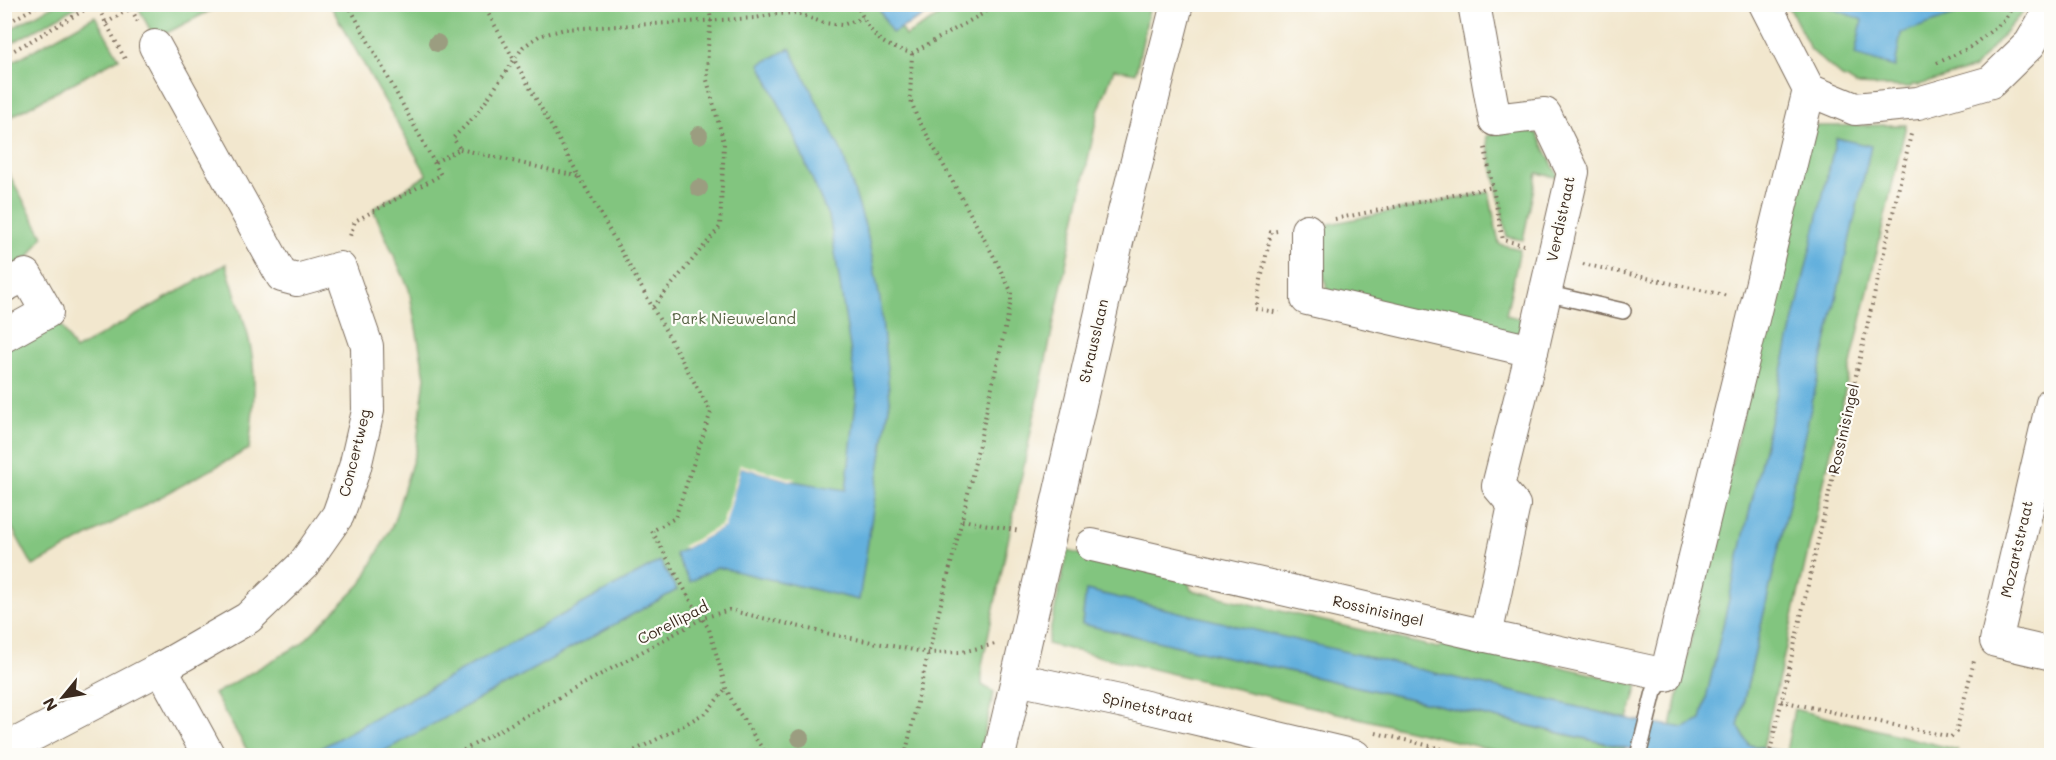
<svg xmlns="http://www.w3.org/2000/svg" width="2056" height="760" font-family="Mali,sans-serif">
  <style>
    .green { fill: #82c57f; stroke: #5e784e; stroke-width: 1.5 }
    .water { fill: #64b0dd; stroke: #506d7e; stroke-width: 1.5 }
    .pier { fill: #f2e7ce }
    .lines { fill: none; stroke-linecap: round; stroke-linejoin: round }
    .service-casing { stroke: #7b6c5c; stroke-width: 18 }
    .minor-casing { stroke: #7b6c5c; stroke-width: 34 }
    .path { stroke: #7b6c5c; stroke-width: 4; stroke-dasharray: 1.5 4.5; stroke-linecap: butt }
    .service { stroke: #fff; stroke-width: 15 }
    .minor { stroke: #fff; stroke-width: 32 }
    .tree { fill: #9b9d80 }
    .labels { text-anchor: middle; stroke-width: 4.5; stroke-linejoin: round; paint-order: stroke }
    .street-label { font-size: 15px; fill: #3b2a1e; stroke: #fdfcf7 }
    .park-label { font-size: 15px; fill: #546040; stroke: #fdfcf7 }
  </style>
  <rect width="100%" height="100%" fill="#fdfcf7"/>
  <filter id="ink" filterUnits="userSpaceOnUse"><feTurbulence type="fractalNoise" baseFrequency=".0167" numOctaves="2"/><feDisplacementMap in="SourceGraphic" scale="12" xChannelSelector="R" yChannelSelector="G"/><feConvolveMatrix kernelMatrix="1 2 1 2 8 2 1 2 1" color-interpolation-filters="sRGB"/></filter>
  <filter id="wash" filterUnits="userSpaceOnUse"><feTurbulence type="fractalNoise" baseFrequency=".008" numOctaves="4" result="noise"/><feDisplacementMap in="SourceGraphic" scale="24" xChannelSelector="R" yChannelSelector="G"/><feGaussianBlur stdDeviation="1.35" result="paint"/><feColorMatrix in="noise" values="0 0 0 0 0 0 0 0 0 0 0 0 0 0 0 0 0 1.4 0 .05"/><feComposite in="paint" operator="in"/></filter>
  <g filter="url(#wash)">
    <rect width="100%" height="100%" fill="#f2e7ce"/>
    <g class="green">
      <polygon points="56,4 80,5 5,47 5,32"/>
      <polygon points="137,5 221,5 155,39"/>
      <polygon points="330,5 887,5 905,36 958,5 1150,5 1136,73 1114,69 1098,112 982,665 982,685 994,692 979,755 250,755 214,694 301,644 361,584 393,524 416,450 425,377 409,289 373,209 427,175"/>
      <polygon points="1788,5 2027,5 2026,8 1974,68 1919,85 1912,85 1911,87 1856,85 1848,79 1842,77 1811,50"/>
      <polygon points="95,16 119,58 5,120 5,66"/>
      <polygon points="1906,125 1763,747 1749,745 1738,726 1870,146 1837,138 1702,720 1684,728 1671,726 1809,126"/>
      <polygon points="1519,129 1537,133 1559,178 1537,173 1523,240 1507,237 1486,136"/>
      <polygon points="4,165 43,236 30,256 5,269"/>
      <polygon points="1489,192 1499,244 1520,249 1506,315 1525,320 1520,331 1516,334 1328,297 1315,227"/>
      <path d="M226,264C235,297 250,330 253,364C256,393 252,420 249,449L33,566L5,515L4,350L58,320L75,350Z"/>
      <polygon points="1068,551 1188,580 1191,590 1438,648 1449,640 1638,685 1628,719 1086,591 1082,624 1625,748 1623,755 1514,755 1047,644"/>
      <polygon points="1794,709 1958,750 1956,756 1800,756 1786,752"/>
    </g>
    <g class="water">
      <polygon points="877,5 945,5 892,33"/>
      <polygon points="1828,5 1964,5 1957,14 1901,33 1895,67 1855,55 1862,20 1829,7"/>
      <polygon points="790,48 842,152 867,232 880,299 890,400 859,600 717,567 690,582 675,554 724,527 741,467 792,481 846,490 857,392 830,221 791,129 760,64"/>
      <polygon points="1836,138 1871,146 1738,726 1749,745 1800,755 1657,755 1082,624 1086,590 1628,719 1684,728 1701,720"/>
      <polygon points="660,561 677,590 377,755 308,755"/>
    </g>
    <polygon class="pier" points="740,464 796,479 792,481 741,467 725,527 686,548 681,547 722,525"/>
  </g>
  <g filter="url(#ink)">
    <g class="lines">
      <defs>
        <g id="service">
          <polyline points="1545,293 1623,311"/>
          <polyline points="1638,756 1654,692 1666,675"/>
        </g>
        <g id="minor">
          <polyline points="1474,4 1495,120 1545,114 1573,172 1532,351 1498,486 1514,505 1486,636"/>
          <polyline points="1765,4 1809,90"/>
          <polyline points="1809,90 1855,109 1918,103 1991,82 2030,44 2052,6"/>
          <polyline points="1307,230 1307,299 1532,351"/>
          <polyline points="4,286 26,275 47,312 4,336"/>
          <polyline points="2052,403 1996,641 2052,654"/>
          <polyline points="1092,545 1486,636 1666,675 1809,90"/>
          <polyline points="161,668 209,756"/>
          <polyline points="1017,679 1123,216 1177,4"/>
          <polyline points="4,750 161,668 248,618 303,565 338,515 355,467 368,411 367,346 340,268 297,280 282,276 155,46"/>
          <polyline points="999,756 1017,679 1129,703 1355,756"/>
        </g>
      </defs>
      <use href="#service" class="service-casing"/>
      <use href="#minor" class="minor-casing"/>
      <g class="path">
        <polyline points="96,4 125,59"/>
        <polyline points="129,4 138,22"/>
        <polyline points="348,4 441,175 355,221 349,239"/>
        <polyline points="483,4 711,412 675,518 652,531 691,601 709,629 726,688 733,703 767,756"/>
        <path d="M856,4C873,36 876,44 912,53L1000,4"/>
        <polyline points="106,23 138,4"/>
        <polyline points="4,25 40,4"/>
        <polyline points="4,56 95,4"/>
        <polyline points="1937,63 1969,48 2004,21 2014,4"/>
        <polyline points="1485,148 1503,240 1524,245"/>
        <polyline points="460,149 581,177"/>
        <polyline points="435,162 460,149 453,138 477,114 523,47 539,36 565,29 755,18 775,14 797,13 824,23 842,25 863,18"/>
        <polyline points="1335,219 1493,187"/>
        <polyline points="1277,231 1271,232 1255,308 1279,313"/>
        <polyline points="1583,264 1728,296"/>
        <polyline points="653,307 720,227 724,143 707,80 708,47 711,21 709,4"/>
        <polyline points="962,520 1020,531"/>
        <polyline points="1781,701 1951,737 1956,732 1974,661"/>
        <polyline points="1376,733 1472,756"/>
        <polyline points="453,756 703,618 729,610 830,634 929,653 962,652 995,644"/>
        <polyline points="624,756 677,729 708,711 726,688"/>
        <polyline points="905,756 925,667 962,520 1011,302 1011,291 994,257 916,115 910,98 912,53"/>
        <polyline points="1769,756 1911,134"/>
      </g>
      <use href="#service" class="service"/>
      <use href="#minor" class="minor"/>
    </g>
    <g class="tree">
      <circle cx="437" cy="43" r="9"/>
      <circle cx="699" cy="135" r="9"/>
      <circle cx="699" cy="188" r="9"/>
      <circle cx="800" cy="738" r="9"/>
    </g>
  </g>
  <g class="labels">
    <g class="street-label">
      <text transform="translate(1561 219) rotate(-78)" y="5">Verdistraat</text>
      <text transform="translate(1094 341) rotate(-77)" y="5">Strausslaan</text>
      <text transform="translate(1844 429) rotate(-77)" y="5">Rossinisingel</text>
      <text transform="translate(355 453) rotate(-76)" y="5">Concertweg</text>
      <text transform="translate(2017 549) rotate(-77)" y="5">Mozartstraat</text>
      <text transform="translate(1378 611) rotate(13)" y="5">Rossinisingel</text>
      <text transform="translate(673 623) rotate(-27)" y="5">Corellipad</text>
      <text transform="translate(1148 708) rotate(13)" y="5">Spinetstraat</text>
    </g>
    <g class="park-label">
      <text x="734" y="324">Park Nieuweland</text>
    </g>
  </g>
  <rect width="2056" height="760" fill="none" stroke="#fdfcf7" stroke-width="24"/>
  <g transform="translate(63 697) rotate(240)" stroke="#fdfcf7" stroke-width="4.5" paint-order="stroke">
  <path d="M0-4.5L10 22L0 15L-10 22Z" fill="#3b2a1e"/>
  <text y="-9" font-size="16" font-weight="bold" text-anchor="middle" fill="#3b2a1e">N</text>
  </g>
</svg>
